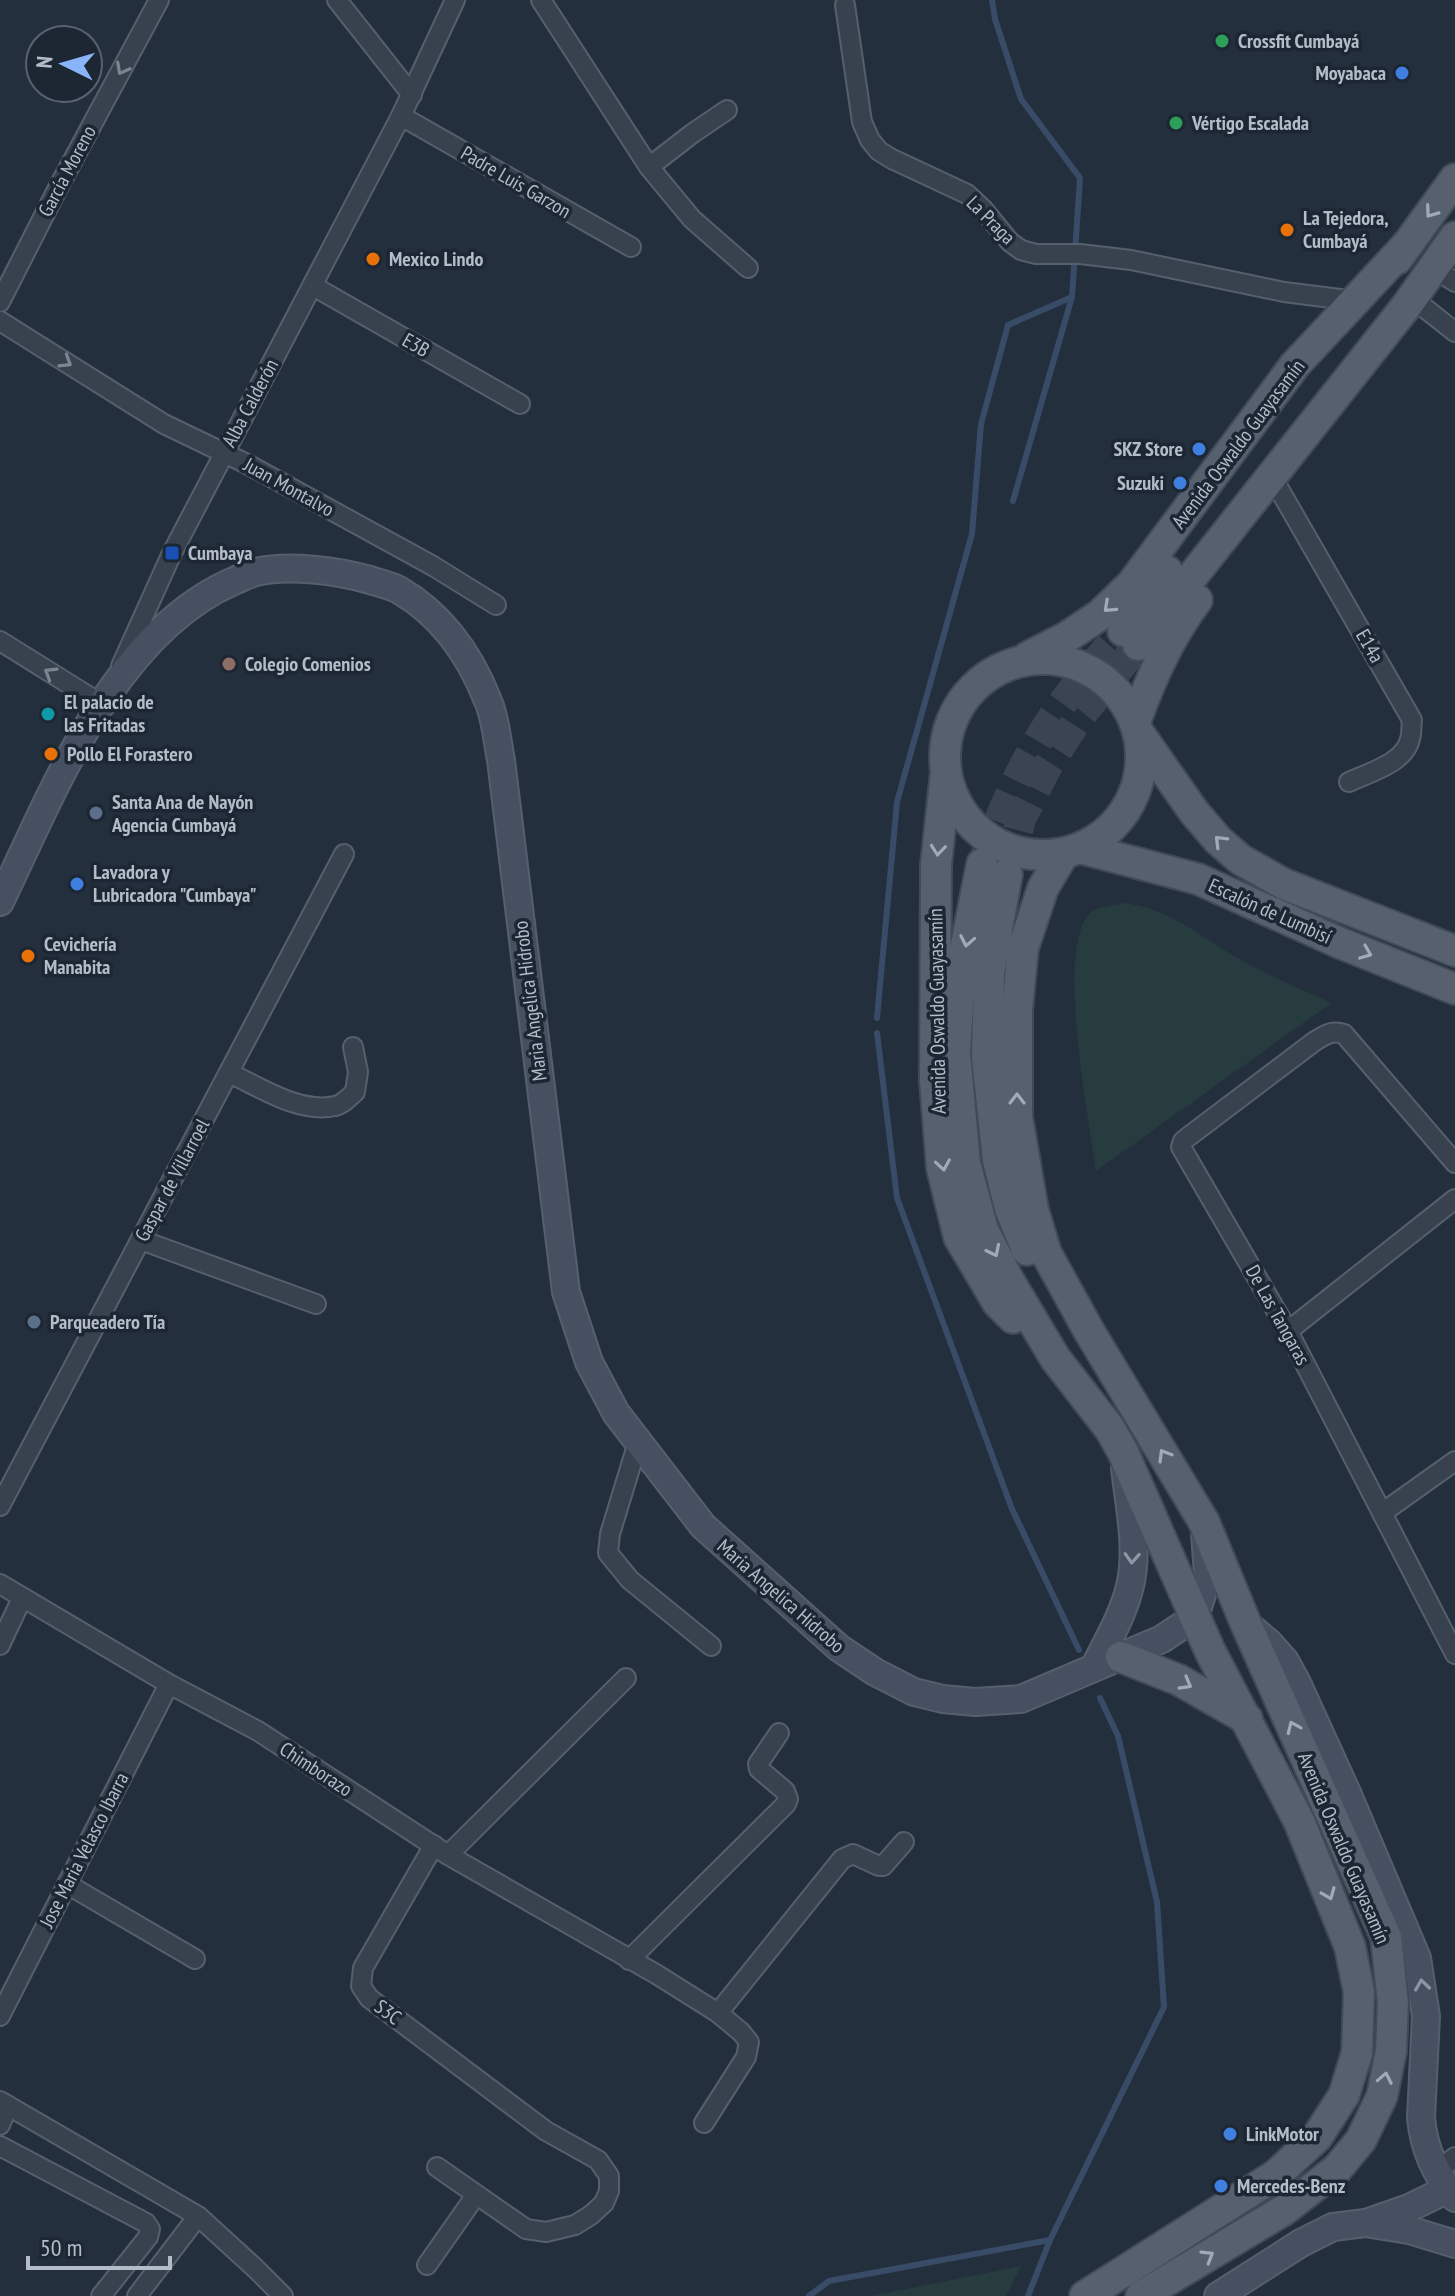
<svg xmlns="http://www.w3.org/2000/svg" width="1455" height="2296" font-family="'PT Sans Narrow',sans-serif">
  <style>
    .green { fill: #263c3f }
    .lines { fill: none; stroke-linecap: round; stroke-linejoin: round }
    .stream { stroke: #394c67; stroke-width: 6 }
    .primary-tunnel { stroke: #3a4453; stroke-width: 30; stroke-dasharray: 30 15; stroke-linecap: butt }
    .street-casing { stroke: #565f6c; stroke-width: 22 }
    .secondary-casing { stroke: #565f6c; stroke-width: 30 }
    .primary-casing { stroke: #414a57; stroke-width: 34 }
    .street { stroke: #38414e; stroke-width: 18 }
    .secondary { stroke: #465061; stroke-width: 26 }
    .primary { stroke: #56606e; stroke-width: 30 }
    .oneway { stroke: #7c8592 }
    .oneway2 { stroke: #a1aab7 }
    .oneway3 { stroke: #8e96a5 }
    .leisure-dot { fill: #2e9e5b; stroke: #1d2633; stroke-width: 3 }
    .shop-dot { fill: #3f7fe0; stroke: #1d2633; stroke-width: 3 }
    .food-dot { fill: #e8710a; stroke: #1d2633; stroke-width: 3 }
    .transit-dot { fill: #1a4fb4; stroke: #1d2633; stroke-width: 3 }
    .education-dot { fill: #8d6e63; stroke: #1d2633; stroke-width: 3 }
    .culture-dot { fill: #0f9aa8; stroke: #1d2633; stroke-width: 3 }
    .service-dot { fill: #5c6f8a; stroke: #1d2633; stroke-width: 3 }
    .labels { text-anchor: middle; stroke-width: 7; stroke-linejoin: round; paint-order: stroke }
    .poi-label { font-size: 20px; font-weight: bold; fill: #b4bcc9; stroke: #1d2633; text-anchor: start }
    .street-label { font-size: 20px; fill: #b4bcc9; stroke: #1d2633 }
  </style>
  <rect width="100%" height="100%" fill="#242f3e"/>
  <g class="green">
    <path d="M1124,903C1172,909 1201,938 1241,960C1270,976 1301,989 1331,1003L1096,1171C1089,1120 1056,950 1089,914C1096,906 1114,906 1124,903Z"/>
    <polygon points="1021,2266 1006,2296 870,2296"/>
  </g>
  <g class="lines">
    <g class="stream">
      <polyline points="992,0 995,19 1021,99 1080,178 1072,297 1013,501"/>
      <polyline points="877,1018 897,802 972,534 981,424 1008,325 1072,297"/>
      <polyline points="877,1033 897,1198 1012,1509 1079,1650"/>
      <polyline points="809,2296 829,2281 1050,2240"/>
      <polyline points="1028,2296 1050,2240 1164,2007 1157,1902 1118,1736 1100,1698"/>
    </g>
    <g class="primary-tunnel">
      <path d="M982,864C1002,809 1025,756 1059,708C1078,681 1101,656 1123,631"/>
      <polyline points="1007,874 1021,819 1047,767 1078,719 1138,645"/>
    </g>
    <defs>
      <g id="street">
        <polyline points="337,0 412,95"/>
        <polyline points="541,0 649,167 692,219 748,268"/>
        <polyline points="845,5 862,122 870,140 879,151 892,159 967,194 983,209 1010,242 1021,250 1036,254 1080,254 1131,260 1284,292 1356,301"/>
        <polyline points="401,116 631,247"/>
        <polyline points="649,167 693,133 727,110"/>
        <polyline points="1433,268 1455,282"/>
        <polyline points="313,286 520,404"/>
        <polyline points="1412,298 1455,332"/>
        <polyline points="0,302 59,186 159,0"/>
        <polyline points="0,321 164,424 249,465 433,566 496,605"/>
        <path d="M1279,489L1412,720C1411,726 1412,734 1410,739C1405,763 1368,773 1349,782"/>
        <polyline points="0,641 101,704"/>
        <polyline points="121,666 172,553 401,116 455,0"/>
        <path d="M229,1073C260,1087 299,1114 335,1106C342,1105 349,1097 355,1092L358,1072L353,1047"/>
        <path d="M1455,1163L1344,1034C1332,1030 1325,1035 1315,1041L1188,1137L1183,1141L1181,1147L1288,1331L1455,1654"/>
        <polyline points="141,1240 316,1304"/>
        <polyline points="1288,1331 1455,1199"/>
        <polyline points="638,1442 610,1534 608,1553 630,1580 711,1646"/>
        <polyline points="0,1506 344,854"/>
        <polyline points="1382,1513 1455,1461"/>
        <polyline points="0,1584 169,1684 258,1731 448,1855 656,1974 718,2013 842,1859 853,1854 879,1866 883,1866 904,1842"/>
        <polyline points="0,1645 22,1598"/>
        <polyline points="434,1845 363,1968 361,1986 369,1998 546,2131 598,2160 609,2176 609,2191 604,2203 591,2215 575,2225 546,2232 526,2229 437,2167"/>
        <polyline points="448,1855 626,1678"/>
        <polyline points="67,1884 195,1959"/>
        <polyline points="629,1960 786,1804 788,1799 785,1791 759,1769 758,1764 779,1733"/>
        <polyline points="0,2016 169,1684"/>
        <polyline points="0,2101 198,2216 255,2268 283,2296"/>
        <polyline points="704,2123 746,2057 749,2042 741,2032 718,2013"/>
        <polyline points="0,2125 8,2106"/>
        <polyline points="0,2146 146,2223 150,2229 148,2237 101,2296"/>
        <polyline points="1437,2172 1455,2157"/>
        <polyline points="427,2265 476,2195"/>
        <polyline points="137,2296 198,2216"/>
      </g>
      <g id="secondary">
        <path d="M0,902C53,792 114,632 234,581C241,578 249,574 256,572C288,564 339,571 370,580C379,583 390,585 399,590C442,615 470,655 488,701C496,719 497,741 501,760L566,1292L589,1362L616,1413L703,1526L839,1648L875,1672L914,1692L943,1699L975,1702L1021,1699L1162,1639L1195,1617L1208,1575L1205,1534"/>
        <path d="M1249,1626L1269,1643L1285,1661L1297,1683L1348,1795L1417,1958L1426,2016L1421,2118C1424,2149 1435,2173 1455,2198"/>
        <path d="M1095,1666C1108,1640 1123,1615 1130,1586C1139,1549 1129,1506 1125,1468"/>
        <polyline points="1369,2222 1409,2208 1448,2189"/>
        <polyline points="1218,2296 1301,2243 1333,2227 1365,2223 1409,2230 1455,2244"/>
      </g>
      <g id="primary">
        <polyline points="1397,259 1455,179"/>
        <polyline points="1123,631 1167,571"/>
        <polyline points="1138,645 1408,304 1455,237"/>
        <polyline points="1028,657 1067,637 1100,615 1132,584 1295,365 1407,245"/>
        <circle cx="1043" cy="757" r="98"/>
        <path d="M1135,722C1151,678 1169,637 1197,600"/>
        <polyline points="1138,732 1194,812 1218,840 1241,860 1284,884 1455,951"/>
        <polyline points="946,772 936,865 935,1081 942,1168 959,1237 998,1303 1013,1318"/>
        <polyline points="1080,848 1198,879 1340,943 1455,989"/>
        <polyline points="1064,853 1043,888 1023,948 1017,1009 1017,1117 1033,1210 1046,1253 1089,1331 1204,1522 1246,1624 1386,1937 1393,2003 1391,2051 1382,2096 1361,2140 1337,2169 1284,2210 1141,2296"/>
        <polyline points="982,864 960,976 955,1052 965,1163 983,1230 1009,1281 1055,1358 1110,1429 1123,1452 1210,1651 1299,1821 1350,1947 1359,1992 1357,2053 1344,2095 1317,2137 1276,2175 1085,2296"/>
        <polyline points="1007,874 989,974 987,1058 998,1160 1010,1208 1027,1250"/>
        <polyline points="1121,1657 1179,1680 1247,1719"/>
      </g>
    </defs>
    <use href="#street" class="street-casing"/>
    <use href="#secondary" class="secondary-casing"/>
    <use href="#primary" class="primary-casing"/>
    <use href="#street" class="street"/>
    <use href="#secondary" class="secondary"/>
    <use href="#primary" class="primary"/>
  </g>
  <defs><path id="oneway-chevron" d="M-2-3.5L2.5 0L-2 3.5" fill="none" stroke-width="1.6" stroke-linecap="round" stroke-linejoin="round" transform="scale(2)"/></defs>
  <g class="oneway">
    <use href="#oneway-chevron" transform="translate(122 69) rotate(118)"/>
    <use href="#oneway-chevron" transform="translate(66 362) rotate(32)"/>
    <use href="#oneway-chevron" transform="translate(50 673) rotate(-148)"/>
  </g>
  <g class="oneway2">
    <use href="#oneway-chevron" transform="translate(1431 212) rotate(126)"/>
    <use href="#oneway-chevron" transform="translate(1109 607) rotate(137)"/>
    <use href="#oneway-chevron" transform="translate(1220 841) rotate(-135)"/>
    <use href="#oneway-chevron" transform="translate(938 850) rotate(96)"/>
    <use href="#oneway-chevron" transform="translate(967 941) rotate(101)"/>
    <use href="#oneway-chevron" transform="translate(1366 953) rotate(22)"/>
    <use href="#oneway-chevron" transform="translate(1017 1099) rotate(-90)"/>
    <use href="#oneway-chevron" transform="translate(943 1165) rotate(81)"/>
    <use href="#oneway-chevron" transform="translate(994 1251) rotate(64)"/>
    <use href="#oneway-chevron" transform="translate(1164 1455) rotate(-121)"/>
    <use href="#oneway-chevron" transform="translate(1186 1684) rotate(29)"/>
    <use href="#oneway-chevron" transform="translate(1293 1727) rotate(-114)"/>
    <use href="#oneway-chevron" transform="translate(1329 1894) rotate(68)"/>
    <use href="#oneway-chevron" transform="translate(1385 2078) rotate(-79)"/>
    <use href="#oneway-chevron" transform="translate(1208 2256) rotate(-31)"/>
  </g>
  <g class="oneway3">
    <use href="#oneway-chevron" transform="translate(1132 1558) rotate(93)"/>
    <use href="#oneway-chevron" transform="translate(1422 1985) rotate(-98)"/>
  </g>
  <g class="leisure-dot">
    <circle cx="1222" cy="41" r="8"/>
    <circle cx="1176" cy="123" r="8"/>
  </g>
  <g class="shop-dot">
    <circle cx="1402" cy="73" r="8"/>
    <circle cx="1199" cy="449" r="8"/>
    <circle cx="1180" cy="483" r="8"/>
    <circle cx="77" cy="884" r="8"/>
    <circle cx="1230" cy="2134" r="8"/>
    <circle cx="1221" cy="2186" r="8"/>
  </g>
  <g class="food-dot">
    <circle cx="1287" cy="230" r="8"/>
    <circle cx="373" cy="259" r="8"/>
    <circle cx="51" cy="754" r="8"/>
    <circle cx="28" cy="956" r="8"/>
  </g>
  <rect class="transit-dot" x="164" y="545" width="16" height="16" rx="4"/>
  <circle class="education-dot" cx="229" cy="664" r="8"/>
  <circle class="culture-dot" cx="48" cy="714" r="8"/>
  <g class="service-dot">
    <circle cx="96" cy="813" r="8"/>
    <circle cx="34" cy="1322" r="8"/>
  </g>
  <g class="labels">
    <g class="poi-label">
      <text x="1238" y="48">Crossfit Cumbayá</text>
      <text x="1386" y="80" text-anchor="end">Moyabaca</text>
      <text x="1192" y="130">Vértigo Escalada</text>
      <text x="1303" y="225">La Tejedora,<tspan x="1303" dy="23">Cumbayá</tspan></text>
      <text x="389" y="266">Mexico Lindo</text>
      <text x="1183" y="456" text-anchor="end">SKZ Store</text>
      <text x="1164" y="490" text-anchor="end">Suzuki</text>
      <text x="188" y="560">Cumbaya</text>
      <text x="245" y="671">Colegio Comenios</text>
      <text x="64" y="709">El palacio de<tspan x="64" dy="23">las Fritadas</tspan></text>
      <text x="67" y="761">Pollo El Forastero</text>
      <text x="112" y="809">Santa Ana de Nayón<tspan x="112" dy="23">Agencia Cumbayá</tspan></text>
      <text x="93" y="879">Lavadora y<tspan x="93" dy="23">Lubricadora "Cumbaya"</tspan></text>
      <text x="44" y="951">Cevichería<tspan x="44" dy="23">Manabita</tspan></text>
      <text x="50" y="1329">Parqueadero Tía</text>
      <text x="1246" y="2141">LinkMotor</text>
      <text x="1237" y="2193">Mercedes-Benz</text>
    </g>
    <g class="street-label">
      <text transform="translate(67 171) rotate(-62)" y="7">García Moreno</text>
      <text transform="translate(516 182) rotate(30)" y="7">Padre Luis Garzon</text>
      <text transform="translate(991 220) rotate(45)" y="7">La Praga</text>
      <text transform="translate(416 345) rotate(30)" y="7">E3B</text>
      <text transform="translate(250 403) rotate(-62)" y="7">Alba Calderón</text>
      <text transform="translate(1238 444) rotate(-53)" y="7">Avenida Oswaldo Guayasamín</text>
      <text transform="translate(289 487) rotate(29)" y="7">Juan Montalvo</text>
      <text transform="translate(1370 646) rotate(60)" y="7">E14a</text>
      <text transform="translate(1270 911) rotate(24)" y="7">Escalón de Lumbisí</text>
      <text transform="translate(530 1001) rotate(-97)" y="7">Maria Angelica Hidrobo</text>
      <text transform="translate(937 1011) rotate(-91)" y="7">Avenida Oswaldo Guayasamín</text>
      <text transform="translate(172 1180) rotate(-62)" y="7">Gaspar de Villarroel</text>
      <text transform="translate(1278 1315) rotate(61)" y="7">De Las Tangaras</text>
      <text transform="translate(781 1596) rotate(41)" y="7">Maria Angelica Hidrobo</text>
      <text transform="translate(316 1769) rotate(33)" y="7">Chimborazo</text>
      <text transform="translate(1344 1848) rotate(67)" y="7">Avenida Oswaldo Guayasamín</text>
      <text transform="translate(84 1850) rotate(-63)" y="7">Jose Maria Velasco Ibarra</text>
      <text transform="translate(388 2012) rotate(37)" y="7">S3C</text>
    </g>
  </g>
  <g transform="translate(64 64) rotate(275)"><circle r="38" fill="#1d2633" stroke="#59626f" stroke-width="2"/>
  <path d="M0-6L14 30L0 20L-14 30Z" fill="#8ab4f8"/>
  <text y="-12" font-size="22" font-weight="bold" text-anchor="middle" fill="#b4bcc9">N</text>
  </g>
  <path d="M28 2256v12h142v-12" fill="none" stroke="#b4bcc9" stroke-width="4"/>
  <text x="40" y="2256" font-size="24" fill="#b4bcc9" stroke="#1d2633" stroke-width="6" paint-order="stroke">50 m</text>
</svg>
